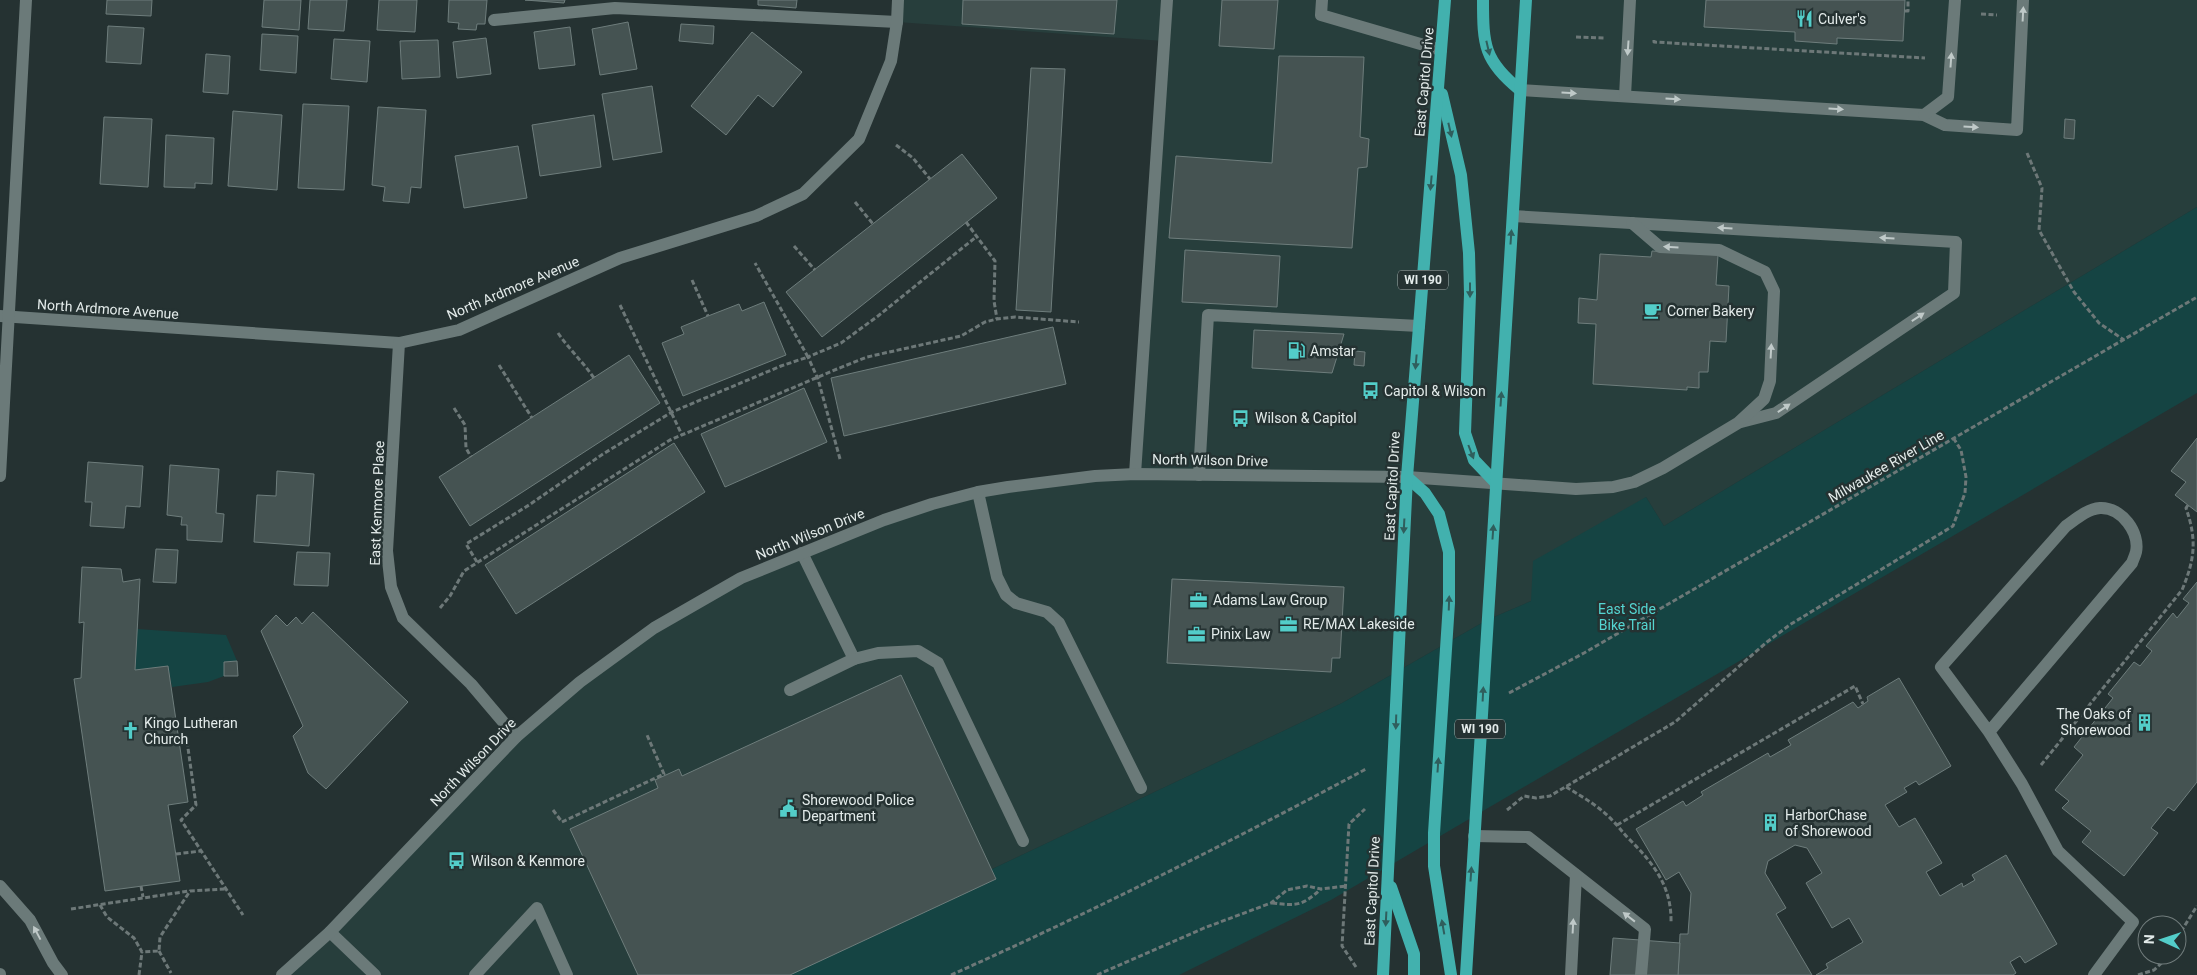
<svg xmlns="http://www.w3.org/2000/svg" width="2197" height="975" font-family="Roboto,sans-serif">
  <style>
    .built { fill: #273e3c }
    .green { fill: #154443 }
    .building { fill: #455352; stroke: #6e7d7c }
    .lines { fill: none; stroke-linecap: round; stroke-linejoin: round }
    .path { stroke: #6d7878; stroke-width: 3; stroke-dasharray: 5 2.5; stroke-linecap: butt }
    .minor { stroke: #6b7a79; stroke-width: 12 }
    .major { stroke: #42b1ae; stroke-width: 12 }
    .oneway { fill: #bfc9c8 }
    .oneway2 { fill: #2f5e5d }
    .labels { text-anchor: middle; stroke-width: 5; stroke-linejoin: round; paint-order: stroke }
    .shield { fill: #253232; stroke: #aab4b3; stroke-width: 1 }
    .shield-label { font-size: 12px; font-weight: bold; fill: #e3ebea }
    .poi-label { font-size: 14px; fill: #e3ebea; stroke: #253232; text-anchor: start }
    .street-label { font-size: 14px; fill: #e3ebea; stroke: #253232 }
    .park-label { font-size: 14px; fill: #54d5d1; stroke: #253232 }
  </style>
  <rect width="100%" height="100%" fill="#253232"/>
  <polygon class="built" points="898,0 2197,0 2197,207 1664,526 1646,497 1531,601 1487,620 1342,703 769,975 282,975 516,737 580,682 741,578 932,504 1134,474 1164,41 897,22"/>
  <g class="green">
    <polygon points="2197,207 2197,393 1331,900 1179,975 769,975 1342,703 1487,620 1531,601 1533,561 1646,497 1664,526"/>
    <polygon points="137,629 226,635 237,661 224,662 224,676 208,682 172,687 168,666 135,670"/>
  </g>
  <g class="building">
    <polygon points="107,0 152,0 151,16 106,14"/>
    <polygon points="264,0 301,0 299,30 262,27"/>
    <polygon points="310,0 347,0 344,31 308,29"/>
    <polygon points="379,0 417,0 415,32 377,30"/>
    <polygon points="449,0 487,0 485,24 477,24 476,30 458,29 459,23 448,22"/>
    <polygon points="525,0 565,0 564,3"/>
    <polygon points="758,0 797,0 796,8 758,5"/>
    <polygon points="963,0 1117,0 1114,34 962,24"/>
    <polygon points="1222,0 1278,0 1274,49 1219,46"/>
    <polygon points="1706,0 1905,0 1903,41 1837,38 1837,44 1795,41 1795,32 1704,27"/>
    <polygon points="628,22 637,69 600,75 592,29"/>
    <polygon points="681,24 714,26 713,44 679,41"/>
    <polygon points="108,26 144,28 141,64 106,62"/>
    <polygon points="570,27 575,65 539,69 534,32"/>
    <polygon points="752,32 802,72 773,107 758,95 726,135 691,106"/>
    <polygon points="262,34 298,36 296,73 260,70"/>
    <polygon points="486,38 491,74 457,78 453,42"/>
    <polygon points="334,39 370,41 367,82 331,79"/>
    <polygon points="438,40 440,77 402,79 400,41"/>
    <polygon points="206,54 230,56 228,94 203,92"/>
    <polygon points="1279,56 1364,57 1360,137 1369,139 1367,167 1358,168 1352,248 1169,238 1176,156 1272,163"/>
    <polygon points="1031,68 1065,69 1051,312 1016,310"/>
    <polygon points="652,86 662,152 613,160 602,94"/>
    <polygon points="303,104 349,106 344,190 298,188"/>
    <polygon points="378,107 426,110 421,188 411,187 409,203 383,201 385,187 372,185"/>
    <polygon points="233,111 282,115 277,190 228,186"/>
    <polygon points="594,115 601,167 540,176 532,125"/>
    <polygon points="104,117 152,119 148,187 100,184"/>
    <polygon points="2065,119 2075,120 2074,139 2064,138"/>
    <polygon points="166,135 214,138 212,184 195,183 195,188 164,187"/>
    <polygon points="518,146 527,198 464,208 455,156"/>
    <polygon points="962,154 997,198 822,337 786,292"/>
    <polygon points="1185,250 1280,256 1277,307 1182,302"/>
    <polygon points="1652,251 1718,255 1716,285 1729,286 1726,342 1710,341 1708,372 1699,372 1699,388 1687,387 1687,390 1593,384 1596,324 1578,323 1579,298 1597,300 1600,254 1651,257"/>
    <polygon points="764,302 786,355 683,396 662,343 684,334 681,327 708,316 739,304 742,311"/>
    <polygon points="1053,327 1066,384 844,436 831,378"/>
    <polygon points="1254,330 1344,334 1332,373 1252,368"/>
    <polygon points="1355,351 1365,352 1364,366 1354,365"/>
    <polygon points="629,355 660,403 470,526 439,477"/>
    <polygon points="804,388 827,442 725,487 701,434"/>
    <polygon points="2197,438 2197,512 2175,495 2186,482 2171,471"/>
    <polygon points="674,443 705,492 516,614 485,565"/>
    <polygon points="88,462 143,466 140,507 126,506 124,528 90,526 92,502 85,502"/>
    <polygon points="170,465 219,469 216,513 224,514 222,542 187,540 187,525 181,525 182,517 167,515"/>
    <polygon points="277,471 314,474 309,546 254,542 257,495 276,496"/>
    <polygon points="156,549 178,550 176,583 153,582"/>
    <polygon points="297,552 330,553 328,586 294,585"/>
    <polygon points="82,567 121,569 123,582 140,579 135,670 168,666 188,802 168,805 180,881 105,891 74,679 81,678 84,622 79,623"/>
    <polygon points="1172,579 1344,587 1340,658 1332,658 1331,672 1167,663"/>
    <polygon points="2197,582 2197,782 2174,811 2168,807 2151,828 2158,833 2124,876 2082,842 2091,831 2062,808 2069,801 2055,790 2083,755 2074,747 2113,698 2108,694 2134,662 2140,666 2152,651 2146,646 2173,613 2177,618 2189,603 2183,599"/>
    <polygon points="313,612 408,702 326,789 308,773 293,736 303,726 261,631 276,615 287,626 296,617 302,624"/>
    <polygon points="237,661 238,676 224,676 224,662"/>
    <polygon points="901,675 996,879 790,975 638,975 570,829 658,788 655,780 679,769 682,776"/>
    <polygon points="1899,678 1951,766 1919,785 1916,781 1904,788 1907,792 1885,805 1899,827 1915,818 1942,863 1926,872 1940,896 1962,883 1963,887 1975,880 1972,875 2006,855 2057,944 2025,963 2020,956 2010,962 2016,973 2013,975 1816,975 1828,968 1826,964 1863,942 1849,918 1832,928 1806,883 1822,873 1807,848 1795,845 1768,861 1765,873 1786,908 1776,914 1812,975 1678,975 1680,934 1688,934 1691,893 1679,872 1666,880 1636,829 1683,801 1686,806 1703,795 1701,792 1768,753 1770,757 1791,745 1788,740 1853,702 1858,708 1868,701 1867,697"/>
    <polygon points="1613,938 1680,943 1678,975 1610,975"/>
  </g>
  <g class="lines">
    <g class="path">
      <polyline points="1905,11 1908,11 1908,0"/>
      <polyline points="1981,14 1997,15"/>
      <polyline points="1576,37 1604,38"/>
      <polyline points="1654,40 1654,42 1925,58"/>
      <polyline points="896,145 913,158 930,179"/>
      <polyline points="2027,153 2042,188 2039,230 2074,292 2099,323 2124,340"/>
      <polyline points="855,202 873,224"/>
      <polyline points="966,222 995,261 994,301 997,319"/>
      <polyline points="794,246 815,270"/>
      <polyline points="692,280 708,316"/>
      <polyline points="620,305 682,435"/>
      <path d="M558,333C569,349 583,362 594,378"/>
      <polyline points="499,365 532,418"/>
      <polyline points="454,408 465,425 466,448 471,457"/>
      <polyline points="840,459 818,379 808,357 841,343 878,316 976,237"/>
      <polyline points="477,562 466,544 529,505 603,454 672,412 781,366 808,357 755,263"/>
      <polyline points="440,608 450,596 464,571 670,440 837,369 867,357 961,336 985,322 997,319 1015,317 1079,322"/>
      <polyline points="1509,693 1584,653 2197,297"/>
      <polyline points="180,742 187,741 196,805 181,820 243,915"/>
      <path d="M2041,765L2182,590C2195,559 2197,540 2186,508L2188,505"/>
      <path d="M1566,787C1583,797 1600,807 1613,821C1619,827 1623,833 1629,839C1653,863 1672,886 1671,923"/>
      <polyline points="553,810 562,822 664,774 647,735"/>
      <polyline points="1507,810 1524,796 1536,798 1550,796 1675,722 1767,642 1791,624 1953,526 1965,493 1966,477 1961,450 1954,439"/>
      <polyline points="1617,825 1855,686 1863,704"/>
      <polyline points="176,854 201,851"/>
      <polyline points="141,886 143,897"/>
      <path d="M1272,903C1297,906 1302,906 1321,889"/>
      <polyline points="100,905 107,917 134,938 142,952 159,951 160,937 190,891 225,889"/>
      <polyline points="71,909 189,891"/>
      <polyline points="2177,938 2197,906"/>
      <polyline points="159,951 171,973"/>
      <polyline points="1356,967 1342,946 1349,824 1365,809"/>
      <polyline points="139,975 142,952"/>
      <path d="M951,975C1092,912 1230,842 1366,769"/>
      <polyline points="1097,975 1204,928 1271,903 1287,890 1307,886 1321,889 1346,886"/>
      <polyline points="2138,975 2154,970 2170,955"/>
    </g>
    <g class="minor">
      <polyline points="1322,0 1321,15 1441,50"/>
      <polyline points="494,20 615,8 897,22"/>
      <polyline points="1520,90 1924,115 1945,125 2017,130 2023,0"/>
      <polyline points="1625,96 1630,0"/>
      <polyline points="1924,115 1948,97 1955,0"/>
      <polyline points="1513,216 1956,242 1954,293 1776,413 1741,422"/>
      <polyline points="0,316 399,343 459,330 620,258 756,216 803,194 859,139 891,61 897,22 898,0"/>
      <polyline points="399,343 387,551 391,587 403,618 471,684 516,737"/>
      <polyline points="1135,474 1167,0"/>
      <polyline points="1199,475 1208,315 1419,326"/>
      <polyline points="0,476 26,0"/>
      <polyline points="978,492 997,577 1006,595 1016,603 1047,612 1059,623 1141,788"/>
      <polyline points="802,553 854,659 878,653 918,651 938,663 1023,841"/>
      <polyline points="790,690 854,659"/>
      <path d="M1989,732L2132,563C2133,560 2135,556 2136,552C2140,533 2122,507 2100,508C2087,509 2076,519 2066,526L1941,667L1989,732L2022,784L2058,851L2133,922L2094,975"/>
      <polyline points="1474,836 1528,837 1645,929 1641,975"/>
      <polyline points="0,886 30,920 53,963 62,975"/>
      <polyline points="330,932 375,975"/>
      <polyline points="0,974 0,975"/>
      <polyline points="282,975 330,932 516,737 580,682 654,628 741,578 884,520 932,504 978,492 1008,487 1095,476 1135,474 1407,477 1576,489 1613,487 1634,482 1663,468 1738,423 1764,399 1770,381 1774,291 1765,272 1719,250 1660,247 1632,223"/>
      <polyline points="475,975 537,908 567,975"/>
      <polyline points="1571,975 1576,875"/>
    </g>
    <g class="major">
      <path d="M1483,0C1483,45 1484,61 1520,90"/>
      <polyline points="1442,94 1461,175 1469,253 1470,294 1465,433 1474,460 1496,483"/>
      <polyline points="1407,477 1425,493 1439,514 1449,552 1449,603 1434,833 1434,866 1451,975"/>
      <polyline points="1391,887 1414,954 1414,975"/>
      <polyline points="1383,975 1407,477 1445,0"/>
      <polyline points="1466,975 1526,0"/>
    </g>
  </g>
  <defs><path id="oneway-solid" d="M-6-.8H1V-3.2L6.5 0L1 3.2V.8H-6Z" transform="scale(1.25)"/></defs>
  <g class="oneway">
    <use href="#oneway-solid" transform="translate(2023 14) rotate(-87)"/>
    <use href="#oneway-solid" transform="translate(1628 48) rotate(94)"/>
    <use href="#oneway-solid" transform="translate(1951 60) rotate(-86)"/>
    <use href="#oneway-solid" transform="translate(1569 93) rotate(3)"/>
    <use href="#oneway-solid" transform="translate(1673 99) rotate(4)"/>
    <use href="#oneway-solid" transform="translate(1836 109) rotate(4)"/>
    <use href="#oneway-solid" transform="translate(1971 127) rotate(4)"/>
    <use href="#oneway-solid" transform="translate(1725 228) rotate(-177)"/>
    <use href="#oneway-solid" transform="translate(1887 238) rotate(-177)"/>
    <use href="#oneway-solid" transform="translate(1671 247) rotate(-177)"/>
    <use href="#oneway-solid" transform="translate(1918 317) rotate(-34)"/>
    <use href="#oneway-solid" transform="translate(1771 351) rotate(-87)"/>
    <use href="#oneway-solid" transform="translate(1784 408) rotate(-34)"/>
    <use href="#oneway-solid" transform="translate(1629 917) rotate(-142)"/>
    <use href="#oneway-solid" transform="translate(1573 926) rotate(-87)"/>
    <use href="#oneway-solid" transform="translate(37 933) rotate(-118)"/>
  </g>
  <g class="oneway2">
    <use href="#oneway-solid" transform="translate(1488 48) rotate(77)"/>
    <use href="#oneway-solid" transform="translate(1450 130) rotate(77)"/>
    <use href="#oneway-solid" transform="translate(1431 183) rotate(95)"/>
    <use href="#oneway-solid" transform="translate(1511 237) rotate(-86)"/>
    <use href="#oneway-solid" transform="translate(1470 290) rotate(90)"/>
    <use href="#oneway-solid" transform="translate(1416 362) rotate(95)"/>
    <use href="#oneway-solid" transform="translate(1501 399) rotate(-86)"/>
    <use href="#oneway-solid" transform="translate(1471 452) rotate(69)"/>
    <use href="#oneway-solid" transform="translate(1404 526) rotate(93)"/>
    <use href="#oneway-solid" transform="translate(1493 532) rotate(-86)"/>
    <use href="#oneway-solid" transform="translate(1449 603) rotate(-88)"/>
    <use href="#oneway-solid" transform="translate(1483 694) rotate(-87)"/>
    <use href="#oneway-solid" transform="translate(1396 722) rotate(92)"/>
    <use href="#oneway-solid" transform="translate(1438 765) rotate(-86)"/>
    <use href="#oneway-solid" transform="translate(1471 874) rotate(-86)"/>
    <use href="#oneway-solid" transform="translate(1386 919) rotate(93)"/>
    <use href="#oneway-solid" transform="translate(1443 927) rotate(-100)"/>
  </g>
  <defs>
    <symbol id="restaurant-bare" viewBox="-9 -9 18 18"><path d="M-5-6h1v4h1v-4h1v4h1v-4h1v5L-1.5 .5V6h-2V.5L-5-1ZM5-6V6H3V1.5H1.5Q1.5-4 5-6Z" fill="#53cdc9" stroke="#253232" stroke-width="2.5" paint-order="stroke"/></symbol>
    <symbol id="cafe-bare" viewBox="-9 -9 18 18"><path d="M-5.5-4.5H6V0H3Q3 3.5 0 3.5H-2.5Q-5.5 3.5-5.5 0ZM3-3.2v2h1.7v-2ZM-6 4.5H4V6H-6Z" fill="#53cdc9" stroke="#253232" stroke-width="2.5" paint-order="stroke"/></symbol>
    <symbol id="fuel-bare" viewBox="-9 -9 18 18"><path d="M-5.5-6h7V0h2V4h1.3V-2.5L3-4.5l.8-.8L6-3V5H2.5V1h-1V6h-7ZM-4.2-4.7v3.2H.2V-4.7Z" fill="#53cdc9" stroke="#253232" stroke-width="2.5" paint-order="stroke"/></symbol>
    <symbol id="bus-bare" viewBox="-9 -9 18 18"><path d="M-5-6H5V4H4V6H2V4H-2V6H-4V4H-5ZM-3.5-4V0h7V-4ZM-3.5 1.2v1.5H-2V1.2ZM2 1.2v1.5H3.5V1.2Z" fill="#53cdc9" stroke="#253232" stroke-width="2.5" paint-order="stroke"/></symbol>
    <symbol id="office-bare" viewBox="-9 -9 18 18"><path d="M-6-3h4V-5.5h4V-3h4V5H-6ZM-1-4.5V-3h2v-1.5ZM-6 0V1H6V0Z" fill="#53cdc9" stroke="#253232" stroke-width="2.5" paint-order="stroke"/></symbol>
    <symbol id="building-bare" viewBox="-9 -9 18 18"><path d="M-4-6H4V6H1V3H-1V6H-4ZM-2.5-4.3h1.7v1.8h-1.7ZM.8-4.3h1.7v1.8H.8ZM-2.5-1h1.7V.8h-1.7ZM.8-1h1.7V.8H.8Z" fill="#53cdc9" stroke="#253232" stroke-width="2.5" paint-order="stroke"/></symbol>
    <symbol id="church-bare" viewBox="-9 -9 18 18"><path d="M-1.2-6h2.4v3.5h3.3v2.4h-3.3V6h-2.4V-.1h-3.3v-2.4h3.3Z" fill="#53cdc9" stroke="#253232" stroke-width="2.5" paint-order="stroke"/></symbol>
    <symbol id="civic-bare" viewBox="-9 -9 18 18"><path d="M-.6-6.5H3V-4.5H.6V-3L4-1V1h2V6H-6V1h2V-1L-.6-3ZM-1.2 2.5V6h2.4V2.5Z" fill="#53cdc9" stroke="#253232" stroke-width="2.5" paint-order="stroke"/></symbol>
  </defs>
  <g fill-rule="evenodd">
    <use href="#restaurant-bare" x="1792" y="6" width="25" height="25"/>
    <use href="#cafe-bare" x="1640" y="298" width="25" height="25"/>
    <use href="#fuel-bare" x="1284" y="338" width="25" height="25"/>
    <use href="#bus-bare" x="1358" y="378" width="25" height="25"/>
    <use href="#bus-bare" x="1228" y="406" width="25" height="25"/>
    <use href="#office-bare" x="1186" y="588" width="25" height="25"/>
    <use href="#office-bare" x="1276" y="612" width="25" height="25"/>
    <use href="#office-bare" x="1184" y="622" width="25" height="25"/>
    <use href="#building-bare" x="2132" y="710" width="25" height="25"/>
    <use href="#church-bare" x="118" y="718" width="25" height="25"/>
    <use href="#civic-bare" x="776" y="796" width="25" height="25"/>
    <use href="#building-bare" x="1758" y="810" width="25" height="25"/>
    <use href="#bus-bare" x="444" y="848" width="25" height="25"/>
  </g>
  <g class="labels">
    <g class="shield">
      <rect x="1398" y="270.5" width="50" height="19" rx="4"/>
      <rect x="1455" y="719.5" width="50" height="19" rx="4"/>
    </g>
    <g class="shield-label">
      <text x="1423" y="284">WI 190</text>
      <text x="1480" y="733">WI 190</text>
    </g>
    <g class="poi-label">
      <text x="1818" y="24">Culver's</text>
      <text x="1667" y="316">Corner Bakery</text>
      <text x="1310" y="356">Amstar</text>
      <text x="1384" y="396">Capitol &amp; Wilson</text>
      <text x="1255" y="423">Wilson &amp; Capitol</text>
      <text x="1213" y="605">Adams Law Group</text>
      <text x="1303" y="629">RE/MAX Lakeside</text>
      <text x="1211" y="639">Pinix Law</text>
      <text x="2131" y="719" text-anchor="end">The Oaks of<tspan x="2131" dy="16">Shorewood</tspan></text>
      <text x="144" y="728">Kingo Lutheran<tspan x="144" dy="16">Church</tspan></text>
      <text x="802" y="805">Shorewood Police<tspan x="802" dy="16">Department</tspan></text>
      <text x="1785" y="820">HarborChase<tspan x="1785" dy="16">of Shorewood</tspan></text>
      <text x="471" y="866">Wilson &amp; Kenmore</text>
    </g>
    <g class="street-label">
      <text transform="translate(1424 82) rotate(-85)" y="5">East Capitol Drive</text>
      <text transform="translate(513 288) rotate(-23)" y="5">North Ardmore Avenue</text>
      <text transform="translate(108 309) rotate(4)" y="5">North Ardmore Avenue</text>
      <text transform="translate(1210 460) rotate(1)" y="5">North Wilson Drive</text>
      <text transform="translate(1886 466) rotate(-30)" y="5">Milwaukee River Line</text>
      <text transform="translate(1392 486) rotate(-87)" y="5">East Capitol Drive</text>
      <text transform="translate(377 503) rotate(-88)" y="5">East Kenmore Place</text>
      <text transform="translate(810 534) rotate(-22)" y="5">North Wilson Drive</text>
      <text transform="translate(473 762) rotate(-46)" y="5">North Wilson Drive</text>
      <text transform="translate(1372 891) rotate(-87)" y="5">East Capitol Drive</text>
    </g>
    <g class="park-label">
      <text x="1627" y="614">East Side<tspan x="1627" dy="16">Bike Trail</tspan></text>
    </g>
  </g>
  <g transform="translate(2162 940) rotate(273)"><circle r="24" fill="#253232" stroke="#717c7c"/>
  <path d="M0-4L9 19L0 12L-9 19Z" fill="#53cdc9"/>
  <text y="-8" font-size="14" font-weight="bold" text-anchor="middle" fill="#e3ebea">N</text>
  </g>
</svg>
